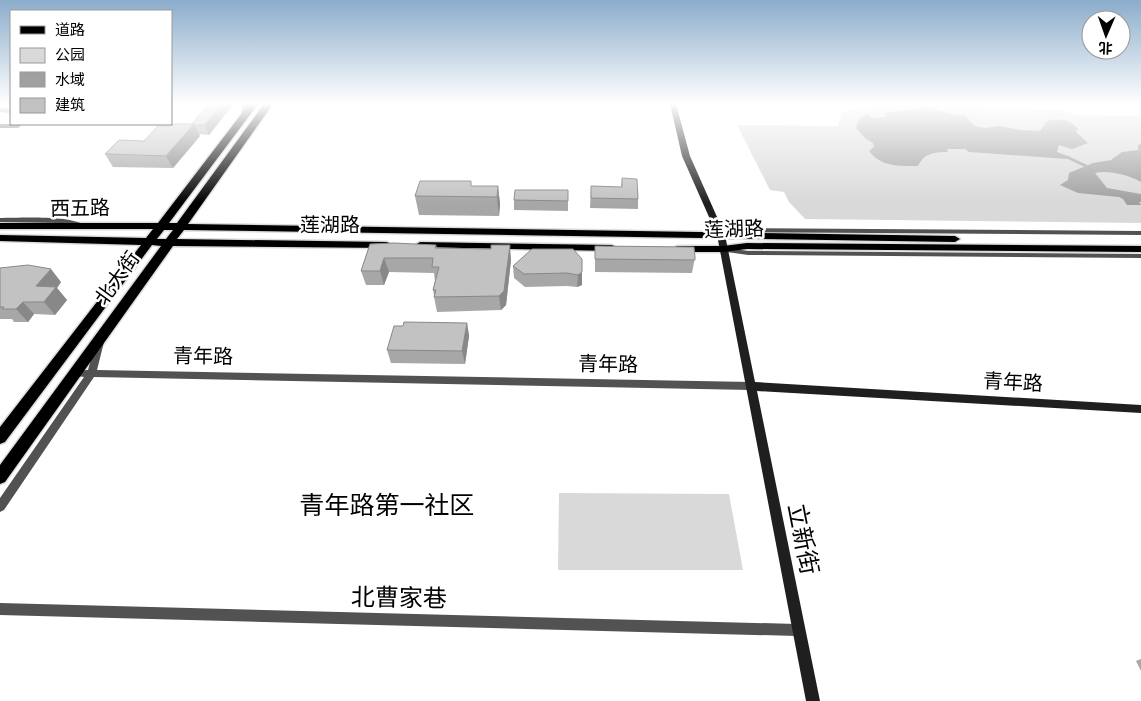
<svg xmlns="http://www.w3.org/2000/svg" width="1141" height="701" font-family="Jost,'Noto Sans SC',sans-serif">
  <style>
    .green { fill: #d9d9d9 }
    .water { fill: #a0a0a0 }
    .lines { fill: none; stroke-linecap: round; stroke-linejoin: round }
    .stream { stroke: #a0a0a0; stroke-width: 2.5 }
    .primary-casing { stroke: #dbdbdb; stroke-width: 3 }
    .street { fill: #525252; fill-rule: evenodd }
    .secondary { fill: #1f1f1f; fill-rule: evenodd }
    .primary { fill: #000; fill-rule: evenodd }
    .wall { fill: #a7a7a7 }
    .shaded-wall { fill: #888 }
    .building { fill: #c2c2c2; stroke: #888 }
    .labels { text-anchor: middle; stroke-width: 5; stroke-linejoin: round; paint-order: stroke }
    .street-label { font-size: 20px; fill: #000; stroke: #fff }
    .near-street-label { font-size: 24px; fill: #000; stroke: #fff }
    .near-neighbourhood-label { font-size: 25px; fill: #000; stroke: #fff }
  </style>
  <rect width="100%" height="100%" fill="#fff"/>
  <g class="green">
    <polygon points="889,104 933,104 1069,111 1075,115 1141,116 1141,223 805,219 789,202 784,192 770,190 737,125 838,126 842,112"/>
    <polygon points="559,493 729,494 743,570 558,570"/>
  </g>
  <g class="water">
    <path d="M928,107L944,112L965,116L975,126L984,128L999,126L1020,130L1040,131L1047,121C1059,118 1070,119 1079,130L1075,131L1088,143L1072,149L1059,145L1057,152L1071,157L1068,159L969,152L965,149H947L948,152C935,152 924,153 918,166C899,166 881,167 869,151L874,147L873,143L866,139L856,128C858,121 861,115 869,114L872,118L887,117L885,113Z"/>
    <path d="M1141,144V182C1128,175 1109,170 1095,173L1107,188L1141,194V202H1139L1141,205H1127L1123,199L1119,197L1078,193L1060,185L1068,180L1069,173L1093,163L1111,160L1122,152L1138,150V145Z"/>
  </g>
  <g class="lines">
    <polyline class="stream" points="1069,158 1086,166"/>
    <defs>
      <g id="primary">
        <path d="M249,104H258L169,223H177L264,104H273L188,224L955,236L960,239L955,242L184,230L177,239L387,242L392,245L387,248L173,246L5,482L0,484V465L161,246L152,245L5,442L0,444V427L141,245L0,241V235L146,238L153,229H0V223H158ZM164,230H173L166,239H157Z"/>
        <polygon points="420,242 612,245 617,248 612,251 416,247 415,245"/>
        <polygon points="747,243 1141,246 1141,252 747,249 723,252 677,252 672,249 677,246 723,246"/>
      </g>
    </defs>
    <use href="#primary" class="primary-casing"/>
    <g class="street">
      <polygon points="243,104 249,104 246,120 243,122 240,120"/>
      <polygon points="0,108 11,109 11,113 0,112"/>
      <polygon points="0,124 18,124 21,126 18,128 0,128"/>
      <path d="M0,218C19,218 69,215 84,225L80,227L59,223L0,222Z"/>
      <polygon points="741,228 1141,231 1141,235 741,232 722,237 718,235 719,233"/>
      <polygon points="720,247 748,251 1141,254 1141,258 748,255 720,251 719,249"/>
      <polygon points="100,339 104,342 97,370 751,382 754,383 756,386 754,389 751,390 94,377 4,510 0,512 0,498 84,377 71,375 69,373 71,371 88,370 96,342"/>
      <polygon points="0,603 797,624 801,626 803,630 801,634 797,636 0,615"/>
    </g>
    <polygon class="secondary" points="670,104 676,104 690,156 725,235 755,382 1141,405 1141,413 757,391 820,701 806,701 717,235 682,156"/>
    <use href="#primary" class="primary"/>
  </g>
  <g class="wall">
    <polygon points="209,104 232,104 232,106 209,135 199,134 200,136 173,168 113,167 105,154 144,141 171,126 192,124"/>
    <polygon points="622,178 638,199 638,209 590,208 591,186 621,187"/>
    <polygon points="471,186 498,186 500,204 499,216 419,215 415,196"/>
    <polygon points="568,190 568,211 514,210 514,200"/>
    <polygon points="370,244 436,245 437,248 511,260 506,305 501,310 437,312 434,297 434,295 433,290 435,281 434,273 389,272 384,285 366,285 361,271"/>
    <polygon points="595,246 695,257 692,273 595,272"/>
    <polygon points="573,249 582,285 577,287 567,286 525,287 514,278 513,266"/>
    <polygon points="0,268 61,282 57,288 67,300 55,315 34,314 28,322 14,322 12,319 0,319"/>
    <polygon points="467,323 469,336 465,364 391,363 387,350 403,326"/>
    <polygon points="1141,659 1141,671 1136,661"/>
  </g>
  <g class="shaded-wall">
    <polygon points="222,104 232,104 232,106 209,135 205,125"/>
    <polygon points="194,124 200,136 173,168 166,156"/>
    <polygon points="498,186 500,204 499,216 497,197"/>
    <polygon points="510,245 511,260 506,305 501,310 499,296"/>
    <polygon points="384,258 389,272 384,285 380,271"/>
    <polygon points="51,269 61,282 57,288 67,300 55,315 44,302 36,286"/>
    <polygon points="582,272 582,285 577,287 578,275"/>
    <polygon points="23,302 34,314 28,322 16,309"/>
    <polygon points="467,323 469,336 465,364 462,351"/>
  </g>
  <g class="building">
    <polygon points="209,104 222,104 205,125 194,125 194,124 192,124"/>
    <polygon points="174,124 194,124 166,156 105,154 119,140 144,141 158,126 171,126"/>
    <polygon points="622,178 637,179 638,199 591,198 591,186 622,187"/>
    <polygon points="420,181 471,181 471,186 498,186 497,197 415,196"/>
    <polygon points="515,190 568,190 568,201 514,200"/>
    <polygon points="394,243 436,245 435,248 491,249 491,245 510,245 504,291 499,296 434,297 436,290 433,290 439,267 432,267 433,258 384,258 380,271 361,271 370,244"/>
    <polygon points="595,246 694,247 695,257 695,260 595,259"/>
    <polygon points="532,249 573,249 582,259 582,272 578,275 567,273 524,274 513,266"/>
    <polygon points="28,265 51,269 36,286 56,287 44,302 23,302 16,309 2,309 4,307 0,307 0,268"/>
    <polygon points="404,322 467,323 462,351 387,350 394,326 403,326"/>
  </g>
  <linearGradient id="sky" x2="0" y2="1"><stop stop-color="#8baccb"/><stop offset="0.51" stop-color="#fff"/><stop offset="1" stop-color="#fff" stop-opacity="0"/></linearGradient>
  <rect width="1141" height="203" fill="url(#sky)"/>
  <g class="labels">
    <g class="street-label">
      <text transform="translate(80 208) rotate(-1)" y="7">西五路</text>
      <text x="330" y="232">莲湖路</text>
      <text transform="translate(734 229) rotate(-2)" y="7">莲湖路</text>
      <text transform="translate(117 278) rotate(-54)" y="7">北大街</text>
      <text transform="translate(203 356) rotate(1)" y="7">青年路</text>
      <text transform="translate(608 364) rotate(1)" y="7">青年路</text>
      <text transform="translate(1013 382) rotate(3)" y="7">青年路</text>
    </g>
    <g class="near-street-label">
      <text transform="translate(803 539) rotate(79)" y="8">立新街</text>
      <text transform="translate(399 598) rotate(1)" y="8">北曹家巷</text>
    </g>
    <g class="near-neighbourhood-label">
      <text x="387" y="514">青年路第一社区</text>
    </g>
  </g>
  <rect x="10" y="10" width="162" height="115" fill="#ffffff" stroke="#999999"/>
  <rect x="20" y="26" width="25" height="8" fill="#000000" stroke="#999999"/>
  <text x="55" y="35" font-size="15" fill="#000000">道路</text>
  <rect x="20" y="48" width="25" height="15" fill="#d9d9d9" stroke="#999999"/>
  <text x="55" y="60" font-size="15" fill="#000000">公园</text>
  <rect x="20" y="72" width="25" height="15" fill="#a0a0a0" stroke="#999999"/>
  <text x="55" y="85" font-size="15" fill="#000000">水域</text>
  <rect x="20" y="98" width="25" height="15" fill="#c2c2c2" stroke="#999999"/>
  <text x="55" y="110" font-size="15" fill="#000000">建筑</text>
  <g transform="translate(1106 35) rotate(182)"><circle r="24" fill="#ffffff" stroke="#999999"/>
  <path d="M0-4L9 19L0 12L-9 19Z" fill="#000000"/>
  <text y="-8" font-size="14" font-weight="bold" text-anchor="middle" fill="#000000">北</text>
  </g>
</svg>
